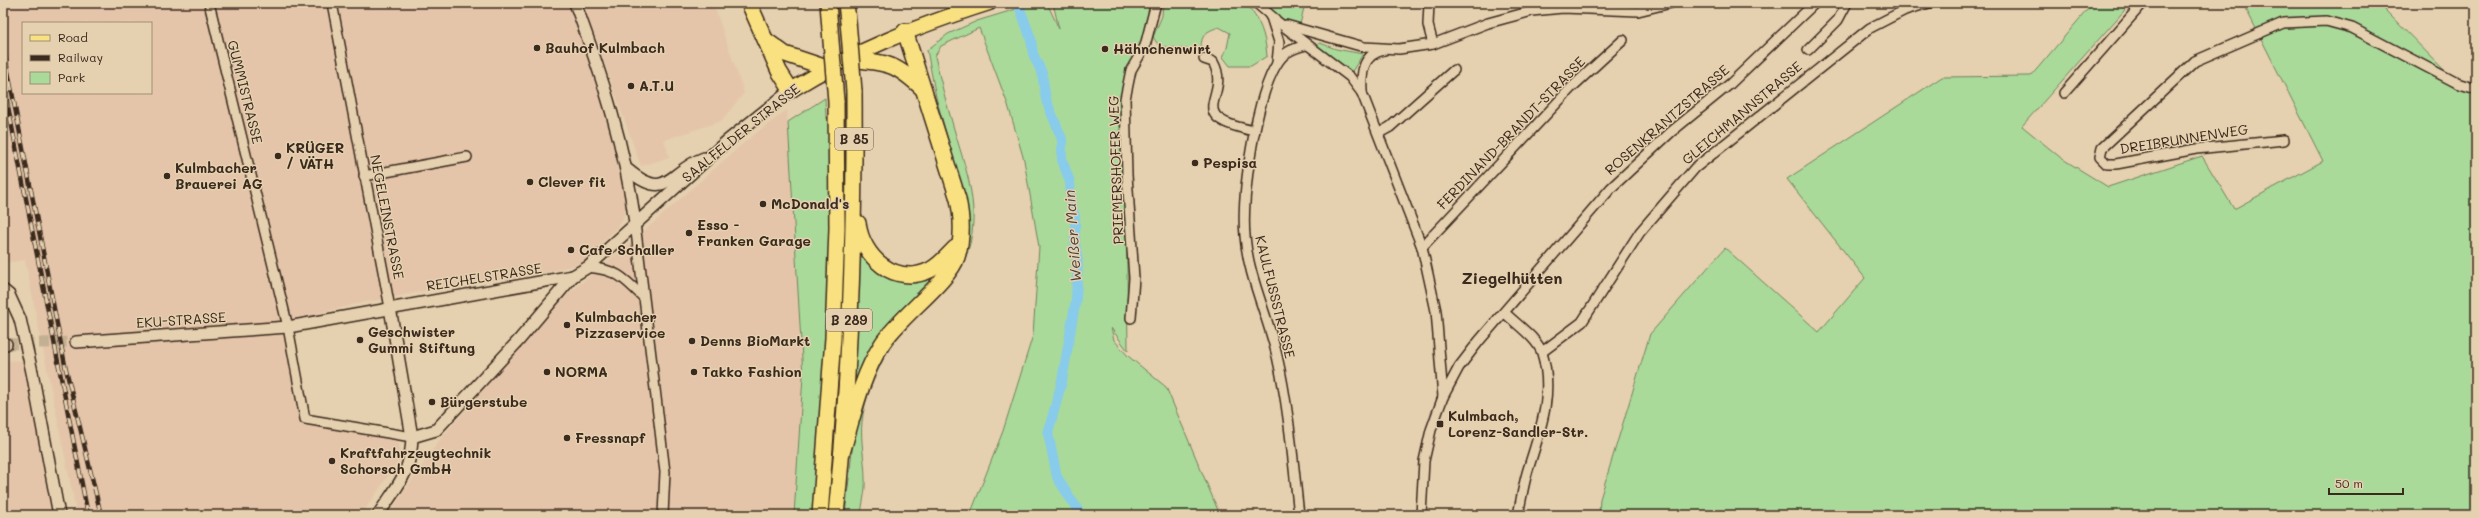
<svg xmlns="http://www.w3.org/2000/svg" width="2479" height="518" font-family="Mali,sans-serif">
  <style>
    .built { fill: #e4c5a9; fill-rule: evenodd }
    .green { fill: #a9da9a; stroke: #72825c }
    .lines { fill: none; stroke-linecap: round; stroke-linejoin: round }
    .canal { stroke: #89cbea; stroke-width: 10 }
    .tertiary-tunnel { stroke: #c3af92; stroke-width: 11; stroke-dasharray: 11 5.5; stroke-linecap: butt }
    .minor-casing { stroke: #3b2a1e; stroke-width: 12 }
    .tertiary-casing { stroke: #3b2a1e; stroke-width: 14 }
    .primary-casing { stroke: #3b2a1e; stroke-width: 17 }
    .trunk-casing { stroke: #3b2a1e; stroke-width: 18 }
    .minor { stroke: #e5d0af; stroke-width: 9 }
    .tertiary { stroke: #e5d0af; stroke-width: 11 }
    .primary { stroke: #f9e181; stroke-width: 14 }
    .trunk { stroke: #f9e181; stroke-width: 15 }
    .rail-casing { stroke: #3b2a1e; stroke-width: 4.5 }
    .rail { stroke: #e5d0af; stroke-width: 3; stroke-dasharray: 9; stroke-linecap: butt }
    .tertiary-bridge-casing { stroke: #3b2a1e; stroke-width: 14; stroke-linecap: butt }
    .trunk-bridge-casing { stroke: #3b2a1e; stroke-width: 18; stroke-linecap: butt }
    .tertiary-bridge { stroke: #e5d0af; stroke-width: 11 }
    .trunk-bridge { stroke: #f9e181; stroke-width: 15 }
    .poi-dot { fill: #3b2a1e; stroke: #e5d0af; stroke-width: 1.5 }
    .labels { text-anchor: middle; stroke-width: 3; stroke-linejoin: round; paint-order: stroke }
    .shield { fill: #e5d0af; stroke: #6e5c4a; stroke-width: 1 }
    .shield-label { font-size: 13px; font-weight: bold; fill: #3b2a1e }
    .poi-label { font-size: 14px; font-weight: bold; fill: #3b2a1e; stroke: #e5d0af; text-anchor: start }
    .street-label { font-size: 14px; fill: #3b2a1e; stroke: #e5d0af }
    .water-label { font-size: 15px; font-style: italic; fill: #47423d; stroke: #e5d0af }
    .quarter-label { font-size: 16px; font-weight: bold; fill: #3b2a1e; stroke: #e5d0af }
  </style>
  <rect width="100%" height="100%" fill="#e5d0af"/>
  <filter id="ink" filterUnits="userSpaceOnUse"><feTurbulence type="fractalNoise" baseFrequency=".025" numOctaves="2"/><feDisplacementMap in="SourceGraphic" scale="8" xChannelSelector="R" yChannelSelector="G"/><feConvolveMatrix kernelMatrix="1 2 1 2 8 2 1 2 1" color-interpolation-filters="sRGB"/></filter>
  <g filter="url(#ink)">
    <g class="built">
      <path d="M3,3H713L744,93L721,121L664,140L669,157L641,166L604,62L591,67L602,98L626,205L623,219L619,225L582,263L533,276L460,284L356,304L283,322L300,418L398,438L401,457L361,515H77L25,260L3,263ZM23,23H151V93H23Z"/>
      <polygon points="787,110 803,376 794,515 388,515 441,438 562,299 642,233 746,141"/>
      <polygon points="3,360 25,361 52,515 3,515"/>
    </g>
    <g class="green">
      <path d="M1036,3H1047L1059,29L1053,3H1154L1125,99L1128,351L1111,328L1114,340L1128,356L1166,387L1220,515H970L1003,431L1033,335L1039,247L1024,160L1008,105L979,28L941,46L935,56C940,81 947,105 954,129C964,164 977,196 972,233C965,290 912,309 885,356C875,375 864,400 862,422C860,440 865,461 865,479C866,491 862,503 861,515H845L854,433L876,363L966,247L969,216L936,97L927,50L948,34L977,21Z"/>
      <path d="M1163,3H1246C1260,21 1265,33 1267,56L1251,66H1230L1223,57L1227,48L1230,33L1219,27C1207,31 1201,34 1201,48L1192,50L1159,46L1153,37L1162,16Z"/>
      <polygon points="1258,3 1305,3 1299,29 1270,16"/>
      <polygon points="2093,3 2131,3 2022,126 2061,158 2108,187 2202,156 2234,209 2323,161 2243,3 2378,3 2459,85 2476,89 2476,515 1599,515 1600,499 1650,334 1725,248 1819,332 1865,278 1787,179 1942,77 2031,76"/>
      <path d="M1320,43L1336,49L1363,54L1351,73C1345,68 1317,48 1316,45Z"/>
      <polygon points="825,98 826,118 829,118 829,299 816,515 794,515 803,376 788,122"/>
      <polygon points="855,249 860,249 870,263 938,271 940,275 854,397"/>
    </g>
    <g class="lines">
      <polyline class="canal" points="1018,3 1031,39 1033,54 1042,73 1046,100 1062,139 1062,160 1070,182 1071,204 1075,216 1075,244 1078,263 1076,299 1062,381 1048,433 1057,477 1081,515"/>
      <polyline class="tertiary-tunnel" points="6,344 76,342"/>
      <defs>
        <g id="minor">
          <polyline points="209,3 288,327 305,419 412,437"/>
          <polyline points="332,3 390,308"/>
          <polyline points="1256,3 1275,19"/>
          <polyline points="1429,3 1428,25 1433,44"/>
          <polyline points="1270,16 1350,77 1362,93 1422,247 1436,311 1443,397 1431,430 1424,461 1421,515"/>
          <polyline points="1271,17 1279,42 1277,63"/>
          <polyline points="1286,25 1364,47 1399,49 1433,44 1488,23 1532,11 1563,8 1638,11 1671,3"/>
          <polyline points="1808,50 1838,20 1847,3"/>
          <path d="M1204,59L1213,62C1233,97 1179,116 1255,131"/>
          <path d="M1362,93C1361,74 1362,54 1384,50"/>
          <polyline points="2064,93 2143,3"/>
          <polyline points="1379,133 1390,127 1454,70"/>
          <polyline points="2284,140 2196,149 2116,164 2107,164 2100,157 2102,148 2195,61 2283,23 2326,21 2352,28 2457,83 2476,89"/>
          <polyline points="364,176 467,157"/>
          <polyline points="635,223 665,472 663,515"/>
          <polyline points="1422,247 1571,88 1623,40"/>
          <path d="M588,267C617,270 623,277 643,297"/>
          <path d="M1505,313C1516,324 1537,338 1542,353C1555,395 1539,433 1527,473C1523,487 1521,501 1518,515"/>
          <polyline points="1131,318 1134,278 1127,175 1125,99 1131,70 1145,46 1156,3"/>
          <polyline points="1542,352 1582,322 1640,232 1695,168 1870,28 1905,10 1929,3"/>
          <polyline points="1443,397 1459,367 1479,341 1611,188 1671,132 1730,84 1815,3"/>
          <path d="M1299,515C1293,462 1289,408 1277,356C1268,316 1248,276 1245,236C1241,196 1256,95 1278,62C1285,51 1295,48 1306,45"/>
        </g>
        <g id="tertiary">
          <path d="M575,3C602,76 625,146 635,223"/>
          <path d="M628,170C668,203 668,171 704,158"/>
          <polyline points="3,290 9,295 20,319"/>
          <polyline points="76,342 288,327 573,276 588,267 727,141 791,90"/>
          <polyline points="3,345 6,344"/>
          <polyline points="32,372 59,515"/>
          <polyline points="412,437 436,430 519,340 573,276"/>
          <path d="M378,515C397,486 411,474 412,437L390,308"/>
        </g>
        <path id="primary" d="M791,90C856,50 917,26 989,3"/>
        <g id="trunk">
          <polyline points="749,3 779,71 791,90"/>
          <polyline points="828,3 830,29"/>
          <polyline points="846,3 848,21"/>
          <polyline points="767,41 785,54 827,68"/>
          <path d="M847,59C886,63 893,61 923,89"/>
          <path d="M858,223C862,257 895,287 930,270C940,265 947,256 955,248"/>
          <path d="M842,453C853,416 861,377 882,344C899,317 949,282 957,257C963,238 962,218 958,199L905,31"/>
          <polyline points="820,515 833,338 837,228 836,101"/>
          <path d="M836,515C850,374 855,232 854,91"/>
        </g>
      </defs>
      <use href="#minor" class="minor-casing"/>
      <use href="#tertiary" class="tertiary-casing"/>
      <use href="#primary" class="primary-casing"/>
      <use href="#trunk" class="trunk-casing"/>
      <use href="#minor" class="minor"/>
      <use href="#tertiary" class="tertiary"/>
      <use href="#primary" class="primary"/>
      <use href="#trunk" class="trunk"/>
      <defs>
        <g id="rail">
          <polyline points="3,46 65,365 101,515"/>
          <polyline points="3,81 88,515"/>
        </g>
      </defs>
      <use href="#rail" class="rail-casing"/>
      <use href="#rail" class="rail"/>
      <defs>
        <polyline id="tertiary-bridge" points="20,319 32,372"/>
        <g id="trunk-bridge">
          <polyline points="848,21 854,91"/>
          <polyline points="830,29 836,101"/>
        </g>
      </defs>
      <use href="#tertiary-bridge" class="tertiary-bridge-casing"/>
      <use href="#trunk-bridge" class="trunk-bridge-casing"/>
      <use href="#tertiary-bridge" class="tertiary-bridge"/>
      <use href="#trunk-bridge" class="trunk-bridge"/>
    </g>
  </g>
  <g class="poi-dot">
    <circle cx="537" cy="48" r="4"/>
    <circle cx="1105" cy="49" r="4"/>
    <circle cx="631" cy="86" r="4"/>
    <circle cx="278" cy="156" r="4"/>
    <circle cx="1195" cy="163" r="4"/>
    <circle cx="167" cy="176" r="4"/>
    <circle cx="530" cy="182" r="4"/>
    <circle cx="763" cy="204" r="4"/>
    <circle cx="689" cy="233" r="4"/>
    <circle cx="571" cy="250" r="4"/>
    <circle cx="567" cy="325" r="4"/>
    <circle cx="360" cy="340" r="4"/>
    <circle cx="692" cy="341" r="4"/>
    <circle cx="547" cy="372" r="4"/>
    <circle cx="694" cy="372" r="4"/>
    <circle cx="432" cy="402" r="4"/>
    <rect x="1436" y="420" width="8" height="8" rx="2"/>
    <circle cx="567" cy="438" r="4"/>
    <circle cx="332" cy="461" r="4"/>
  </g>
  <g class="labels">
    <g class="shield">
      <rect x="835" y="128" width="38" height="22" rx="3"/>
      <rect x="826" y="309" width="46" height="22" rx="3"/>
    </g>
    <g class="shield-label">
      <text x="854" y="144">B 85</text>
      <text x="849" y="325">B 289</text>
    </g>
    <g class="poi-label">
      <text x="545" y="53">Bauhof Kulmbach</text>
      <text x="1113" y="54">Hähnchenwirt</text>
      <text x="639" y="91">A.T.U</text>
      <text x="286" y="153">KRÜGER<tspan x="286" dy="16">/ VÄTH</tspan></text>
      <text x="1203" y="168">Pespisa</text>
      <text x="175" y="173">Kulmbacher<tspan x="175" dy="16">Brauerei AG</tspan></text>
      <text x="538" y="187">Clever fit</text>
      <text x="771" y="209">McDonald's</text>
      <text x="697" y="230">Esso -<tspan x="697" dy="16">Franken Garage</tspan></text>
      <text x="579" y="255">Cafe Schaller</text>
      <text x="575" y="322">Kulmbacher<tspan x="575" dy="16">Pizzaservice</tspan></text>
      <text x="368" y="337">Geschwister<tspan x="368" dy="16">Gummi Stiftung</tspan></text>
      <text x="700" y="346">Denns BioMarkt</text>
      <text x="555" y="377">NORMA</text>
      <text x="702" y="377">Takko Fashion</text>
      <text x="440" y="407">Bürgerstube</text>
      <text x="1448" y="421">Kulmbach,<tspan x="1448" dy="16">Lorenz-Sandler-Str.</tspan></text>
      <text x="575" y="443">Fressnapf</text>
      <text x="340" y="458">Kraftfahrzeugtechnik<tspan x="340" dy="16">Schorsch GmbH</tspan></text>
    </g>
    <g class="street-label">
      <text transform="translate(245 92) rotate(76)" y="5">GUMMISTRASSE</text>
      <text transform="translate(1742 113) rotate(-40)" y="5">GLEICHMANNSTRASSE</text>
      <text transform="translate(1667 120) rotate(-41)" y="5">ROSENKRANTZSTRASSE</text>
      <text transform="translate(741 133) rotate(-39)" y="5">SAALFELDER STRASSE</text>
      <text transform="translate(1511 133) rotate(-46)" y="5">FERDINAND-BRANDT-STRASSE</text>
      <text transform="translate(2184 139) rotate(-9)" y="5">DREIBRUNNENWEG</text>
      <text transform="translate(1116 170) rotate(-92)" y="5">PRIEMERSHOFER WEG</text>
      <text transform="translate(387 217) rotate(79)" y="5">NEGELEINSTRASSE</text>
      <text transform="translate(484 277) rotate(-9)" y="5">REICHELSTRASSE</text>
      <text transform="translate(1275 297) rotate(76)" y="5">KAULFUSSSTRASSE</text>
      <text transform="translate(181 320) rotate(-4)" y="5">EKU-STRASSE</text>
    </g>
    <g class="water-label">
      <text transform="translate(1073 236) rotate(-94)" y="5">Weißer Main</text>
    </g>
    <g class="quarter-label">
      <text x="1512" y="284">Ziegelhütten</text>
    </g>
  </g>
  <rect width="2479" height="518" fill="none" stroke="#e5d0af" stroke-width="16"/>
  <rect x="8" y="8" width="2463" height="502" fill="none" stroke="#3b2a1e" stroke-width="1.5" filter="url(#ink)"/>
  <rect x="22" y="22" width="130" height="72" fill="#e5d0af" stroke="#a18e75"/>
  <rect x="30" y="35" width="20" height="6" fill="#f9e181" stroke="#a18e75"/>
  <text x="58" y="42" font-size="12" fill="#3b2a1e">Road</text>
  <rect x="30" y="55" width="20" height="6" fill="#3b2a1e" stroke="#a18e75"/>
  <text x="58" y="62" font-size="12" fill="#3b2a1e">Railway</text>
  <rect x="30" y="72" width="20" height="12" fill="#a9da9a" stroke="#a18e75"/>
  <text x="58" y="82" font-size="12" fill="#3b2a1e">Park</text>
  <path d="M2329 488v6h74v-6" fill="none" stroke="#3b2a1e" stroke-width="2"/>
  <text x="2335" y="488" font-size="12" fill="#3b2a1e" stroke="#e5d0af" stroke-width="3" paint-order="stroke">50 m</text>
</svg>
